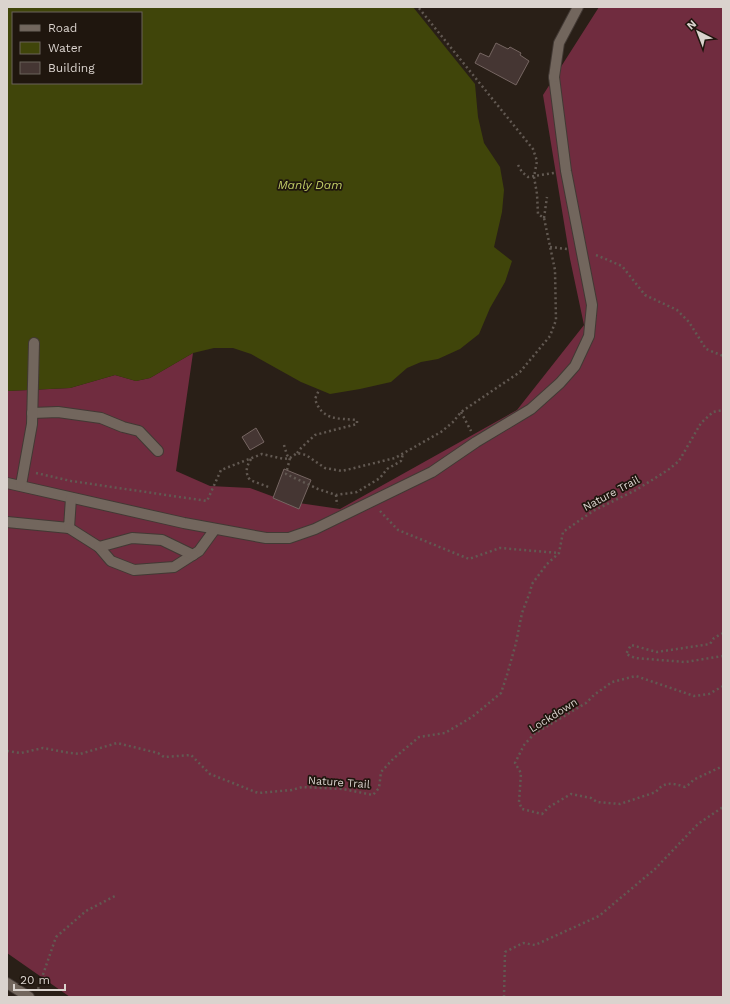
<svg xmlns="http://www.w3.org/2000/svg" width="730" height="1004" font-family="'Work Sans',sans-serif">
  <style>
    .forest { fill: #702c3f }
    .water { fill: #40450a; fill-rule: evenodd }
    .building { fill: #453633; stroke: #766662 }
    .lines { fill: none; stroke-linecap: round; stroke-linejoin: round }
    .lane-casing { stroke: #423934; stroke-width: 12 }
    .street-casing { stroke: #423934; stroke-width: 12 }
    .path { stroke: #625952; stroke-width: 2.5; stroke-dasharray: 2 3; stroke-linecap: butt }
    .lane { stroke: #72665d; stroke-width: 10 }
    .street { stroke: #72665d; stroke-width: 10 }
    .labels { text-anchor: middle; stroke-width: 3.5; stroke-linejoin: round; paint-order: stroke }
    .street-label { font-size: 11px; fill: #dad3ce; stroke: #1f160e }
    .water-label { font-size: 12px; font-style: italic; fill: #c0cb65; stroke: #1f160e }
  </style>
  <rect width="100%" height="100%" fill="#291f17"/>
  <polygon class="forest" points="599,7 723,7 723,997 70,997 7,953 7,391 70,388 115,375 136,381 150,378 193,353 176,471 210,486 250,488 285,501 340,509 517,410 584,325 570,259 543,95"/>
  <path class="water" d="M7,7H413L475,84L478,117L484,143L500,167L504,190L502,212L494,247L512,261L505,282L490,308L479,334L460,349L438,359L421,362L407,368L391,382L360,389L330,394L301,382L251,354L233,348H214L193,353L150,378L136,381L115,375L70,388L7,391ZM13,13H141V83H13Z"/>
  <g class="building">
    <polygon points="496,43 508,49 510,47 521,53 520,55 529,61 516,85 475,63 480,53 489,57"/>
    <polygon points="256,428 264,442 250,450 242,437"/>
    <polygon points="284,469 311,480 299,509 273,498"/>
  </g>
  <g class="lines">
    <defs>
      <g id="lane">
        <polyline points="32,413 58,412 101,418 123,427 139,431 158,451"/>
        <polyline points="7,483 184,523 266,538 289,538 315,529 432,472 476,442 531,409 560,383 575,366 589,336 592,305 566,171 554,77"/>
        <polyline points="21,485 32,424 34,343"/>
        <polyline points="7,522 69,528 71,498"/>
        <polyline points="69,528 99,547 111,561 134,570 174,567 199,551 215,529"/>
        <polyline points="99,547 132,538 162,540 193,555"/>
      </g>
      <g id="street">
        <polyline points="554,77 559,43 578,7"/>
        <polyline points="7,983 29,997"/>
      </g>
    </defs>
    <use href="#lane" class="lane-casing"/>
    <use href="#street" class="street-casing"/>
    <g class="path">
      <polyline points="518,165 522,172 528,177 554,173"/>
      <polyline points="544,218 547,197"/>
      <polyline points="550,247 567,249"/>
      <polyline points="596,255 622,266 645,295 677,310 689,322 706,349 723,356"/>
      <polyline points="461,412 471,431"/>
      <polyline points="284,445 287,455 290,458 286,474 318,489 336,495 357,492 380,478 387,469 401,461 403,454"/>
      <path d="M297,453L301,448L315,435L357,424V420C338,418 322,421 315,399L319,390"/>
      <path d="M251,459C246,467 245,473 250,480L271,488"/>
      <polyline points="36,473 71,481 207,501 221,470 262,454 284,459 290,458 297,453 306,455 325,468 342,471 395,458 441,432 453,422 461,412 520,372 550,336 556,320 555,270 544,218 538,214 537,194 534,177 537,161 533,149 418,7"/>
      <polyline points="336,495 337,505"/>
      <polyline points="380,511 398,530 469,559 500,548 559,553"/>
      <polyline points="723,633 714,638 710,644 657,652 631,645 626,654 635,658 685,662 723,656"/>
      <path d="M723,686L709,694L694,696L636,676L612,682L594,695L586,703L534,734L524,745L515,763L521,773L519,802L522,809L542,814L549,807L571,794L591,798L597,802L620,804L656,792C664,781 673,783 685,787L691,783L693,780L723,766"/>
      <polyline points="7,751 21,753 43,748 70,753 80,754 117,743 158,753 164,757 191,755 210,774 258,793 292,790 302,787 343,789 373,795 379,788 381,772 393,759 419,737 445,733 472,717 501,693 507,675 516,643 522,613 530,592 532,584 547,564 559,553 563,532 593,511 636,490 668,470 679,461 701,423 713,412 723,410"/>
      <polyline points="38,989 56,937 86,911 115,896"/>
      <polyline points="504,997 505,952 523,943 535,945 599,916 655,869 698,824 723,807"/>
    </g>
    <use href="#lane" class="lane"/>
    <use href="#street" class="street"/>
  </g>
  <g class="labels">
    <g class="street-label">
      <text transform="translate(611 493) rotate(-28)" y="4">Nature Trail</text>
      <text transform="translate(553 715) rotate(-32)" y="4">Lockdown</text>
      <text transform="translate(339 782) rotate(4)" y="4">Nature Trail</text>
    </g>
    <g class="water-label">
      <text x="310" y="189">Manly Dam</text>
    </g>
  </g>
  <rect width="730" height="1004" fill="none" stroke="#dad3ce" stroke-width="16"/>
  <rect x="12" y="12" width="130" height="72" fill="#1f160e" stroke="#6a625b"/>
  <rect x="20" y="25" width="20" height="6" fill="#72665d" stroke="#6a625b"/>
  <text x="48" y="32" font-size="12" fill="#dad3ce">Road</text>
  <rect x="20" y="42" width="20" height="12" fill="#40450a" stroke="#6a625b"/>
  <text x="48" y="52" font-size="12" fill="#dad3ce">Water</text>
  <rect x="20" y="62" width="20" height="12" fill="#453633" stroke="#6a625b"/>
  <text x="48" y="72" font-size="12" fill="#dad3ce">Building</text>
  <g transform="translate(698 32) rotate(318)" stroke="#1f160e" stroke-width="3" paint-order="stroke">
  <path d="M0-3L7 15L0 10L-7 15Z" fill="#dad3ce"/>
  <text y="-6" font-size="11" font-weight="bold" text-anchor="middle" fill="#dad3ce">N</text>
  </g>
  <path d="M14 984v6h51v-6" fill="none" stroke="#dad3ce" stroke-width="2"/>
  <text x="20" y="984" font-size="12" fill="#dad3ce" stroke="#1f160e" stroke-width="3" paint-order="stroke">20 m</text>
</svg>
